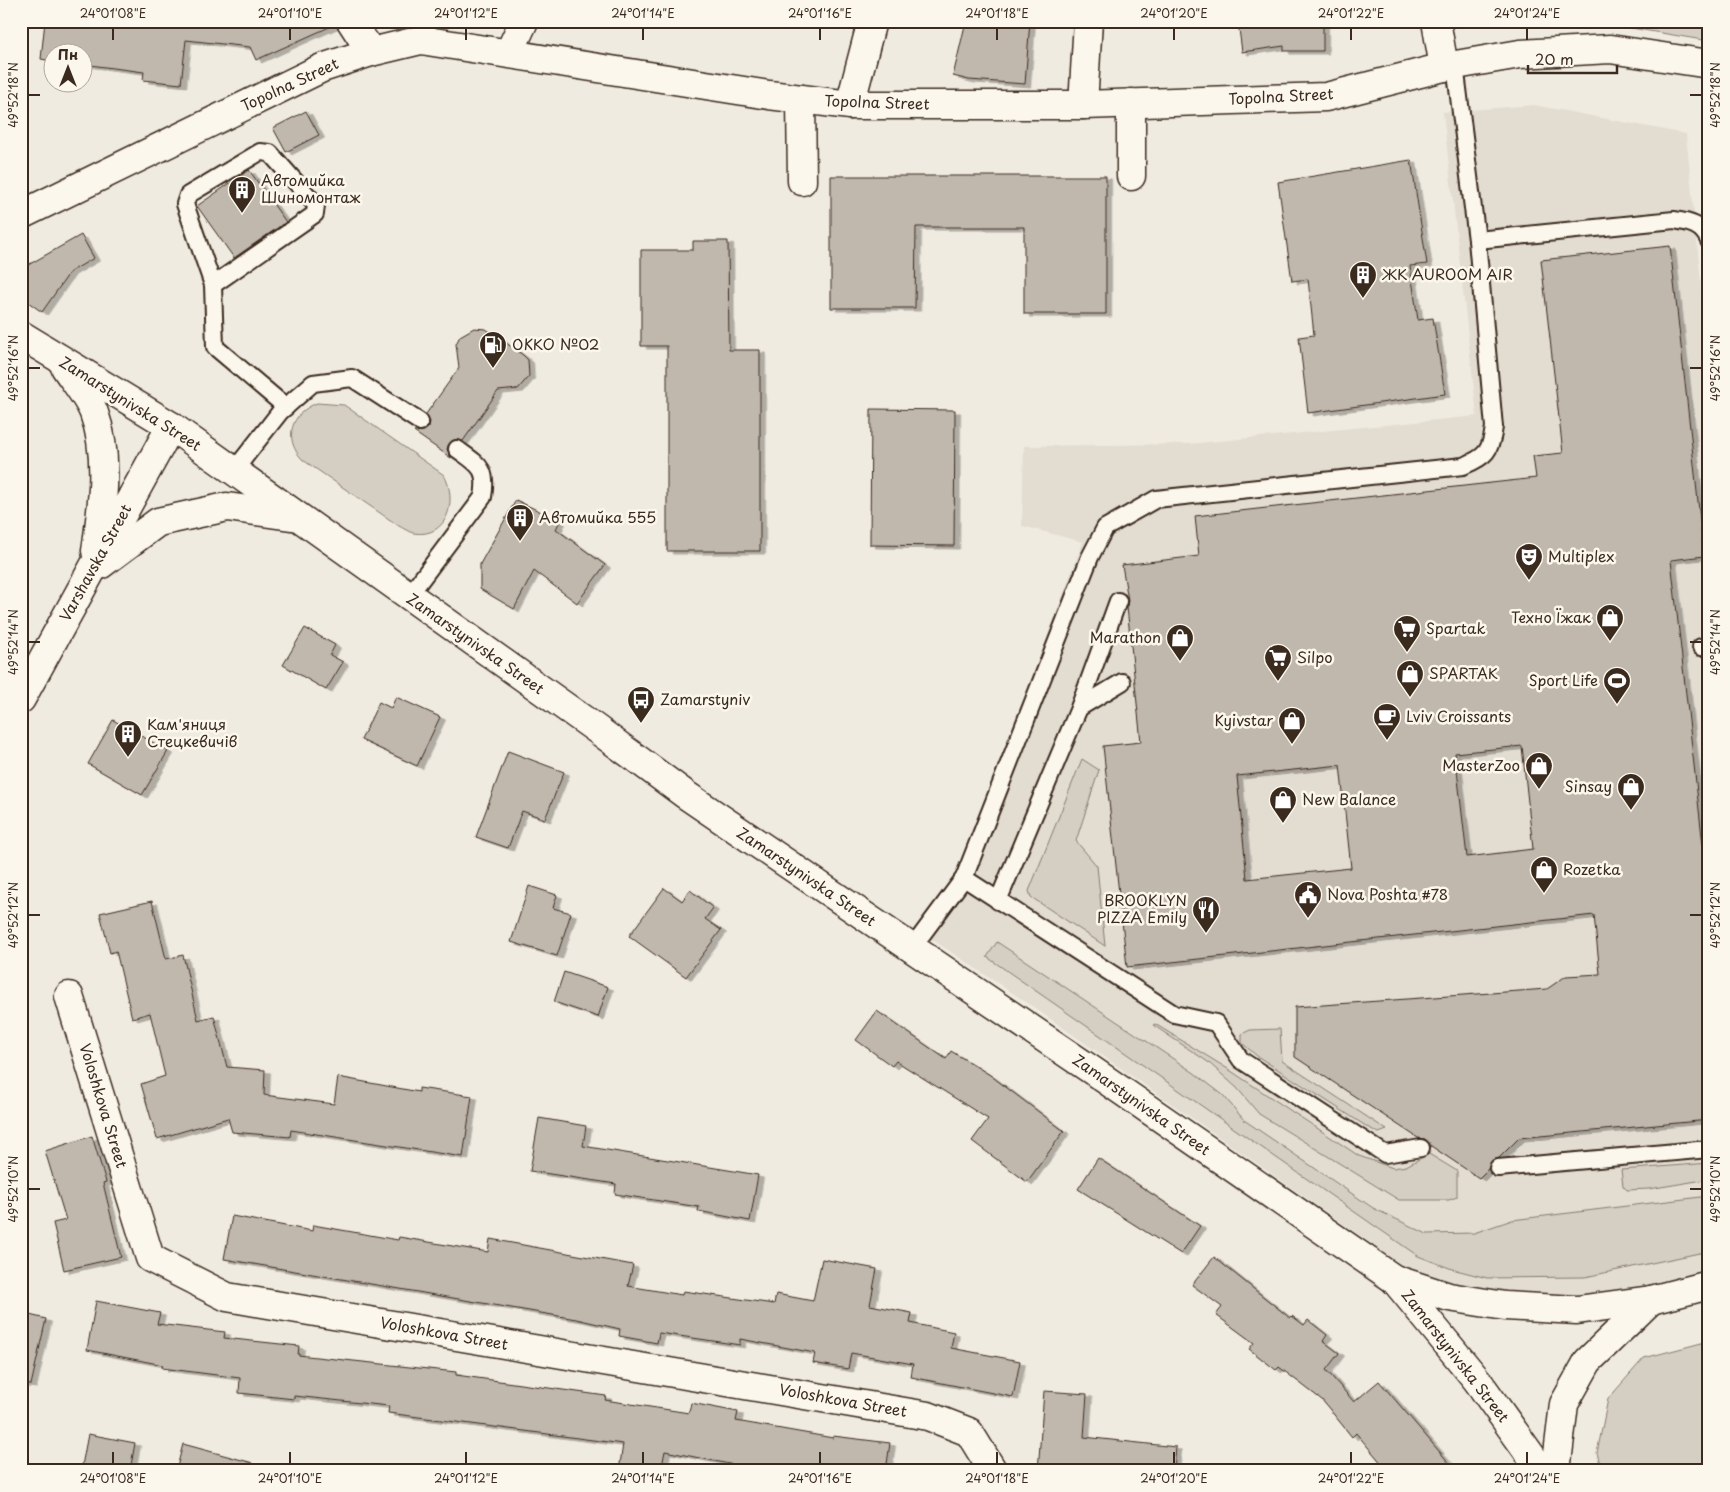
<svg xmlns="http://www.w3.org/2000/svg" width="1730" height="1492" font-family="'Playpen Sans',sans-serif">
  <style>
    .built { fill: #e2dcd1 }
    .green { fill: #d5cec3; stroke: #887c70 }
    .building { fill: #c0b8ad; stroke: #3b2a1e; fill-rule: evenodd; filter: url(#shadow) }
    .lines { fill: none; stroke-linecap: round; stroke-linejoin: round }
    .service-casing { stroke: #3b2a1e; stroke-width: 20 }
    .minor-casing { stroke: #3b2a1e; stroke-width: 31 }
    .secondary-casing { stroke: #3b2a1e; stroke-width: 31 }
    .service { stroke: #fbf7ec; stroke-width: 16 }
    .minor { stroke: #fbf7ec; stroke-width: 28 }
    .secondary { stroke: #fbf7ec; stroke-width: 28 }
    .ticks { fill: none; stroke: #3b2a1e; stroke-width: 2 }
    .labels { text-anchor: middle; stroke-width: 5; stroke-linejoin: round; paint-order: stroke }
    .street-label { font-size: 15px; fill: #3b2a1e; stroke: #fbf7ec }
    .poi-label { font-size: 15px; fill: #3b2a1e; stroke: #fbf7ec; text-anchor: start }
    .neatline { fill: none; stroke: #3b2a1e; stroke-width: 2 }
    .ticks-label { font-size: 12px; text-anchor: middle; fill: #3b2a1e }
  </style>
  <defs>
    <filter id="shadow"><feDropShadow dx="5.5" dy="3" stdDeviation="0" flood-color="#0004"/></filter>
  </defs>
  <rect width="100%" height="100%" fill="#f0ebe0"/>
  <filter id="ink" filterUnits="userSpaceOnUse"><feTurbulence type="fractalNoise" baseFrequency=".02" numOctaves="2"/><feDisplacementMap in="SourceGraphic" scale="10" xChannelSelector="R" yChannelSelector="G"/><feConvolveMatrix kernelMatrix="1 2 1 2 8 2 1 2 1" color-interpolation-filters="sRGB"/></filter>
  <g filter="url(#ink)">
    <polygon class="built" points="1534,105 1686,134 1709,361 1709,1271 1641,1289 1582,1296 1528,1295 1475,1289 1409,1270 1026,1002 915,928 957,875 1083,542 1022,526 1024,446 1188,444 1477,416 1443,112"/>
    <g class="green">
      <polygon points="1613,21 1709,21 1709,41 1613,25"/>
      <path d="M317,403L344,405L444,475C458,500 448,539 413,533C409,532 403,528 399,526L303,460C283,440 290,413 317,403Z"/>
      <polygon points="1082,759 1099,770 1076,841 1097,866 1105,946 1031,897 1029,891"/>
      <polygon points="997,942 1193,1072 1223,1095 1244,1120 1373,1208 1427,1234 1474,1233 1512,1220 1709,1196 1709,1251 1585,1277 1487,1278 1452,1269 1418,1256 987,957"/>
      <polygon points="1155,1024 1228,1069 1359,1156 1393,1168 1406,1166 1429,1154 1457,1171 1457,1197 1449,1200 1399,1200 1259,1114 1237,1088 1208,1062 1153,1025"/>
      <polygon points="1280,1029 1282,1061 1387,1130 1379,1133 1369,1128 1257,1056 1242,1043 1242,1034 1250,1030"/>
      <polygon points="1709,1163 1709,1179 1649,1189 1627,1190 1623,1186 1621,1170"/>
      <polygon points="1709,1341 1709,1471 1602,1471 1597,1453 1608,1399 1644,1358"/>
    </g>
    <g class="building">
      <polygon points="45,21 335,21 336,24 256,60 250,47 186,40 181,84 143,80 144,72 82,64 82,52 52,52 52,61 41,59"/>
      <polygon points="966,21 1030,21 1025,84 969,80 953,76"/>
      <polygon points="1238,21 1323,21 1323,51 1284,51 1284,46 1242,52"/>
      <polygon points="306,111 319,135 286,152 273,128"/>
      <polygon points="1411,160 1427,264 1410,266 1418,320 1433,318 1445,394 1308,413 1299,337 1314,335 1308,279 1292,281 1278,182"/>
      <polygon points="249,170 286,222 234,258 197,206"/>
      <polygon points="831,176 1106,176 1106,314 1024,314 1024,227 916,227 915,308 831,308"/>
      <polygon points="81,235 94,258 70,272 42,312 21,297 21,269"/>
      <polygon points="693,241 728,241 729,350 760,350 760,551 667,551 667,346 641,346 641,250 693,250"/>
      <path d="M1670,246L1704,556L1671,560L1709,899V1120L1519,1138L1499,1158L1492,1160L1488,1169L1479,1178L1431,1146L1425,1139L1418,1138L1295,1057V1007L1547,989L1566,976L1600,974L1594,915L1127,967L1103,746L1141,742L1127,607L1128,600L1122,565L1199,556L1195,516L1536,478L1533,456L1563,453L1541,260ZM1522,746L1533,849L1467,857L1455,753ZM1340,765L1351,868L1247,879L1237,776Z"/>
      <polygon points="474,328 486,329 523,355 528,360 529,376 518,389 498,391 463,441 453,440 449,444 447,449 451,458 414,432 424,431 429,427 430,422 426,414 459,368 456,344 460,336"/>
      <polygon points="871,409 955,410 954,546 870,545"/>
      <polygon points="516,500 560,521 556,529 605,565 577,603 534,571 514,609 480,589 480,564"/>
      <polygon points="305,628 335,645 330,655 343,662 326,690 283,665"/>
      <polygon points="396,697 440,717 417,766 361,740 379,702 391,708"/>
      <polygon points="113,720 168,751 142,795 88,764"/>
      <polygon points="508,751 564,772 545,819 522,811 508,848 476,837"/>
      <polygon points="529,886 557,895 553,908 571,913 557,956 511,942"/>
      <polygon points="664,888 682,901 690,890 713,908 705,919 721,930 686,977 629,936"/>
      <polygon points="152,901 166,959 183,955 198,1020 214,1016 227,1067 265,1070 264,1095 334,1104 338,1077 419,1092 419,1088 472,1096 463,1157 291,1130 290,1137 232,1132 228,1118 157,1139 141,1084 165,1076 150,1013 132,1018 116,951 110,953 100,913"/>
      <polygon points="564,972 608,987 598,1017 554,1002"/>
      <polygon points="877,1011 946,1059 951,1051 990,1075 1064,1131 1027,1182 972,1141 988,1119 896,1061 892,1066 856,1040"/>
      <polygon points="539,1118 586,1126 583,1146 758,1175 750,1221 698,1211 699,1207 615,1194 616,1184 530,1171"/>
      <polygon points="92,1136 106,1182 103,1183 121,1257 64,1270 53,1223 66,1220 45,1151"/>
      <polygon points="1098,1158 1200,1226 1181,1254 1078,1189"/>
      <polygon points="232,1216 312,1231 313,1225 398,1240 399,1237 488,1252 490,1239 633,1265 628,1286 682,1295 683,1291 774,1304 776,1294 813,1301 822,1259 877,1269 870,1305 912,1313 910,1323 954,1332 951,1348 1020,1361 1013,1397 911,1377 913,1364 851,1353 848,1369 813,1363 815,1353 740,1339 740,1345 659,1333 657,1343 619,1336 620,1329 576,1319 224,1259"/>
      <polygon points="1214,1257 1290,1318 1292,1316 1304,1325 1308,1320 1327,1335 1323,1341 1339,1353 1326,1370 1354,1402 1379,1381 1456,1471 1388,1471 1356,1433 1352,1437 1322,1400 1279,1367 1276,1370 1249,1349 1254,1343 1216,1315 1222,1307 1192,1285"/>
      <polygon points="96,1301 160,1313 157,1324 225,1332 224,1338 299,1346 298,1355 456,1372 456,1375 606,1396 605,1400 689,1413 691,1403 738,1412 736,1421 833,1438 833,1436 890,1443 886,1471 764,1471 665,1451 661,1471 619,1471 623,1444 388,1413 389,1406 294,1396 294,1399 239,1393 240,1378 162,1368 163,1365 87,1350"/>
      <polygon points="21,1313 46,1319 31,1385 21,1384"/>
      <polygon points="1044,1391 1087,1394 1084,1437 1176,1447 1174,1471 1038,1471"/>
      <polygon points="88,1434 135,1443 130,1471 81,1471"/>
      <polygon points="183,1444 253,1463 252,1471 176,1471"/>
    </g>
    <g class="lines">
      <defs>
        <g id="service">
          <path d="M1477,240L1674,220C1689,222 1703,225 1709,241"/>
          <polyline points="213,285 315,214 316,205 270,153 260,152 188,195 185,204 213,285 215,347 286,407"/>
          <polyline points="233,472 280,412 313,383 352,378 420,422"/>
          <path d="M408,597L483,497C488,468 479,465 457,449"/>
          <polyline points="1701,647 1709,646"/>
          <polyline points="1079,708 1122,682"/>
          <polyline points="964,878 1174,1014 1216,1023 1241,1060 1385,1154 1421,1148"/>
          <polyline points="998,901 1079,708 1118,601"/>
          <path d="M912,948L964,878L1090,557L1105,528L1156,499L1463,466C1486,457 1491,451 1494,427L1477,240L1455,65"/>
          <polyline points="1498,1168 1709,1149"/>
        </g>
        <g id="minor">
          <polyline points="351,21 371,52"/>
          <polyline points="1436,21 1444,67"/>
          <polyline points="509,53 524,21"/>
          <polyline points="801,99 802,181"/>
          <polyline points="1131,103 1131,176"/>
          <polyline points="850,105 872,21"/>
          <polyline points="1083,105 1088,21"/>
          <polyline points="21,215 322,68 371,52 421,40 769,95 850,105 1083,105 1326,97 1444,67 1520,54 1610,49 1709,64"/>
          <polyline points="69,996 150,1258 227,1297 928,1416 969,1432 993,1471"/>
        </g>
        <g id="secondary">
          <polyline points="21,335 171,426 595,728 686,795 1093,1071 1394,1279 1477,1380 1542,1471"/>
          <path d="M65,367C74,381 88,397 94,413C110,456 102,508 96,551"/>
          <polyline points="100,565 158,522 227,507 291,516"/>
          <polyline points="21,699 171,426"/>
          <polyline points="1394,1279 1449,1297 1505,1306 1577,1310 1651,1300 1709,1285"/>
          <polyline points="1556,1471 1564,1404 1588,1361 1651,1300"/>
        </g>
      </defs>
      <use href="#service" class="service-casing"/>
      <use href="#minor" class="minor-casing"/>
      <use href="#secondary" class="secondary-casing"/>
      <use href="#service" class="service"/>
      <use href="#minor" class="minor"/>
      <use href="#secondary" class="secondary"/>
    </g>
  </g>
  <path class="ticks" d="M113,28V40M290,28V40M466,28V40M643,28V40M820,28V40M997,28V40M1174,28V40M1351,28V40M1527,28V40M28,95H40M1690,95H1702M28,368H40M1690,368H1702M28,642H40M1690,642H1702M28,915H40M1690,915H1702M28,1189H40M1690,1189H1702M113,1452V1464M290,1452V1464M466,1452V1464M643,1452V1464M820,1452V1464M997,1452V1464M1174,1452V1464M1351,1452V1464M1527,1452V1464"/>
  <defs>
    <symbol id="building-pin" viewBox="-11 -11 22 30"><path d="M0 17L-7.5 6A9.5 9.5 0 1 1 7.5 6Z" fill="#3b2a1e" stroke="#fbf7ec"/><path d="M-4-6H4V6H1V3H-1V6H-4ZM-2.5-4.3h1.7v1.8h-1.7ZM.8-4.3h1.7v1.8H.8ZM-2.5-1h1.7V.8h-1.7ZM.8-1h1.7V.8H.8Z" fill="#fff"/></symbol>
    <symbol id="fuel-pin" viewBox="-11 -11 22 30"><path d="M0 17L-7.5 6A9.5 9.5 0 1 1 7.5 6Z" fill="#3b2a1e" stroke="#fbf7ec"/><path d="M-5.5-6h7V0h2V4h1.3V-2.5L3-4.5l.8-.8L6-3V5H2.5V1h-1V6h-7ZM-4.2-4.7v3.2H.2V-4.7Z" fill="#fff"/></symbol>
    <symbol id="theatre-pin" viewBox="-11 -11 22 30"><path d="M0 17L-7.5 6A9.5 9.5 0 1 1 7.5 6Z" fill="#3b2a1e" stroke="#fbf7ec"/><path d="M-5-5.5Q0-4 5-5.5V0Q5 5 0 6Q-5 5-5 0ZM-3.3-2.5H-1v1.5H-3.3ZM1-2.5H3.3v1.5H1ZM-2.8 1Q0 5.5 2.8 1Z" fill="#fff"/></symbol>
    <symbol id="shop-pin" viewBox="-11 -11 22 30"><path d="M0 17L-7.5 6A9.5 9.5 0 1 1 7.5 6Z" fill="#3b2a1e" stroke="#fbf7ec"/><path d="M-5-2.5h2.3a2.7 3.5 0 0 1 5.4 0H5L5.5 6h-11ZM-1.5-2.5h3a1.5 2.3 0 0 0-3 0Z" fill="#fff"/></symbol>
    <symbol id="supermarket-pin" viewBox="-11 -11 22 30"><path d="M0 17L-7.5 6A9.5 9.5 0 1 1 7.5 6Z" fill="#3b2a1e" stroke="#fbf7ec"/><path d="M-6-5.5h2.5l.6 2H6L4.5 2H-2.5L-4.4-4H-6ZM-1.5 3.2a1.3 1.3 0 1 0 .1 0ZM3 3.2a1.3 1.3 0 1 0 .1 0Z" fill="#fff"/></symbol>
    <symbol id="stadium-pin" viewBox="-11 -11 22 30"><path d="M0 17L-7.5 6A9.5 9.5 0 1 1 7.5 6Z" fill="#3b2a1e" stroke="#fbf7ec"/><path d="M0-5a6.5 5 0 1 0 0 10a6.5 5 0 1 0 0-10ZM-3.5-1.8h7v3.6h-7Z" fill="#fff"/></symbol>
    <symbol id="bus-pin" viewBox="-11 -11 22 30"><path d="M0 17L-7.5 6A9.5 9.5 0 1 1 7.5 6Z" fill="#3b2a1e" stroke="#fbf7ec"/><path d="M-5-6H5V4H4V6H2V4H-2V6H-4V4H-5ZM-3.5-4V0h7V-4ZM-3.5 1.2v1.5H-2V1.2ZM2 1.2v1.5H3.5V1.2Z" fill="#fff"/></symbol>
    <symbol id="cafe-pin" viewBox="-11 -11 22 30"><path d="M0 17L-7.5 6A9.5 9.5 0 1 1 7.5 6Z" fill="#3b2a1e" stroke="#fbf7ec"/><path d="M-5.5-4.5H6V0H3Q3 3.5 0 3.5H-2.5Q-5.5 3.5-5.5 0ZM3-3.2v2h1.7v-2ZM-6 4.5H4V6H-6Z" fill="#fff"/></symbol>
    <symbol id="civic-pin" viewBox="-11 -11 22 30"><path d="M0 17L-7.5 6A9.5 9.5 0 1 1 7.5 6Z" fill="#3b2a1e" stroke="#fbf7ec"/><path d="M-.6-6.5H3V-4.5H.6V-3L4-1V1h2V6H-6V1h2V-1L-.6-3ZM-1.2 2.5V6h2.4V2.5Z" fill="#fff"/></symbol>
    <symbol id="restaurant-pin" viewBox="-11 -11 22 30"><path d="M0 17L-7.5 6A9.5 9.5 0 1 1 7.5 6Z" fill="#3b2a1e" stroke="#fbf7ec"/><path d="M-5-6h1v4h1v-4h1v4h1v-4h1v5L-1.5 .5V6h-2V.5L-5-1ZM5-6V6H3V1.5H1.5Q1.5-4 5-6Z" fill="#fff"/></symbol>
  </defs>
  <g fill-rule="evenodd">
    <use href="#building-pin" x="226" y="174" width="32" height="43"/>
    <use href="#building-pin" x="1347" y="259" width="32" height="43"/>
    <use href="#fuel-pin" x="477" y="329" width="32" height="43"/>
    <use href="#building-pin" x="504" y="502" width="32" height="43"/>
    <use href="#theatre-pin" x="1513" y="541" width="32" height="43"/>
    <use href="#shop-pin" x="1594" y="602" width="32" height="43"/>
    <use href="#supermarket-pin" x="1391" y="613" width="32" height="43"/>
    <use href="#shop-pin" x="1164" y="622" width="32" height="43"/>
    <use href="#supermarket-pin" x="1262" y="642" width="32" height="43"/>
    <use href="#shop-pin" x="1394" y="658" width="32" height="43"/>
    <use href="#stadium-pin" x="1601" y="665" width="32" height="43"/>
    <use href="#bus-pin" x="625" y="684" width="32" height="43"/>
    <use href="#cafe-pin" x="1371" y="701" width="32" height="43"/>
    <use href="#shop-pin" x="1276" y="705" width="32" height="43"/>
    <use href="#building-pin" x="112" y="718" width="32" height="43"/>
    <use href="#shop-pin" x="1523" y="750" width="32" height="43"/>
    <use href="#shop-pin" x="1615" y="771" width="32" height="43"/>
    <use href="#shop-pin" x="1267" y="784" width="32" height="43"/>
    <use href="#shop-pin" x="1528" y="854" width="32" height="43"/>
    <use href="#civic-pin" x="1292" y="879" width="32" height="43"/>
    <use href="#restaurant-pin" x="1190" y="894" width="32" height="43"/>
  </g>
  <g class="labels">
    <g class="street-label">
      <text transform="translate(290 85) rotate(-25)" y="5">Topolna Street</text>
      <text transform="translate(1281 97) rotate(-3)" y="5">Topolna Street</text>
      <text transform="translate(877 103) rotate(2)" y="5">Topolna Street</text>
      <text transform="translate(130 404) rotate(32)" y="5">Zamarstynivska Street</text>
      <text transform="translate(96 563) rotate(-61)" y="5">Varshavska Street</text>
      <text transform="translate(475 644) rotate(35)" y="5">Zamarstynivska Street</text>
      <text transform="translate(806 877) rotate(34)" y="5">Zamarstynivska Street</text>
      <text transform="translate(1141 1105) rotate(35)" y="5">Zamarstynivska Street</text>
      <text transform="translate(103 1106) rotate(73)" y="5">Voloshkova Street</text>
      <text transform="translate(444 1334) rotate(10)" y="5">Voloshkova Street</text>
      <text transform="translate(1455 1356) rotate(52)" y="5">Zamarstynivska Street</text>
      <text transform="translate(843 1401) rotate(10)" y="5">Voloshkova Street</text>
    </g>
    <g class="poi-label">
      <text x="261" y="186">Автомийка<tspan x="261" dy="17">Шиномонтаж</tspan></text>
      <text x="1382" y="280">ЖК AUROOM AIR</text>
      <text x="512" y="350">ОККО №02</text>
      <text x="539" y="523">Автомийка 555</text>
      <text x="1548" y="562">Multiplex</text>
      <text x="1591" y="623" text-anchor="end">Техно Їжак</text>
      <text x="1426" y="634">Spartak</text>
      <text x="1161" y="643" text-anchor="end">Marathon</text>
      <text x="1297" y="663">Silpo</text>
      <text x="1429" y="679">SPARTAK</text>
      <text x="1598" y="686" text-anchor="end">Sport Life</text>
      <text x="660" y="705">Zamarstyniv</text>
      <text x="1406" y="722">Lviv Croissants</text>
      <text x="1273" y="726" text-anchor="end">Kyivstar</text>
      <text x="147" y="730">Кам'яниця<tspan x="147" dy="17">Стецкевичів</tspan></text>
      <text x="1520" y="771" text-anchor="end">MasterZoo</text>
      <text x="1612" y="792" text-anchor="end">Sinsay</text>
      <text x="1302" y="805">New Balance</text>
      <text x="1563" y="875">Rozetka</text>
      <text x="1327" y="900">Nova Poshta #78</text>
      <text x="1187" y="906" text-anchor="end">BROOKLYN<tspan x="1187" dy="17">PIZZA Emily</tspan></text>
    </g>
  </g>
  <rect width="1730" height="1492" fill="none" stroke="#fbf7ec" stroke-width="55"/>
  <g transform="translate(68 68)"><circle r="24" fill="#fbf7ec" stroke="#aea59a"/>
  <path d="M0-4L9 19L0 12L-9 19Z" fill="#3b2a1e"/>
  <text y="-8" font-size="14" font-weight="bold" text-anchor="middle" fill="#3b2a1e">Пн</text>
  </g>
  <path d="M1528 65v8h89v-8" fill="none" stroke="#3b2a1e" stroke-width="2.5"/>
  <text x="1535" y="65" font-size="15" fill="#3b2a1e" stroke="#fbf7ec" stroke-width="4" paint-order="stroke">20 m</text>
  <rect x="28" y="28" width="1674" height="1436" class="neatline"/>
  <g class="ticks-label">
    <text x="113" y="18">24°01'08"E</text>
    <text x="290" y="18">24°01'10"E</text>
    <text x="466" y="18">24°01'12"E</text>
    <text x="643" y="18">24°01'14"E</text>
    <text x="820" y="18">24°01'16"E</text>
    <text x="997" y="18">24°01'18"E</text>
    <text x="1174" y="18">24°01'20"E</text>
    <text x="1351" y="18">24°01'22"E</text>
    <text x="1527" y="18">24°01'24"E</text>
    <text transform="translate(14 95) rotate(-90)" y="4">49°52'18"N</text>
    <text transform="translate(1716 95) rotate(-90)" y="4">49°52'18"N</text>
    <text transform="translate(14 368) rotate(-90)" y="4">49°52'16"N</text>
    <text transform="translate(1716 368) rotate(-90)" y="4">49°52'16"N</text>
    <text transform="translate(14 642) rotate(-90)" y="4">49°52'14"N</text>
    <text transform="translate(1716 642) rotate(-90)" y="4">49°52'14"N</text>
    <text transform="translate(14 915) rotate(-90)" y="4">49°52'12"N</text>
    <text transform="translate(1716 915) rotate(-90)" y="4">49°52'12"N</text>
    <text transform="translate(14 1189) rotate(-90)" y="4">49°52'10"N</text>
    <text transform="translate(1716 1189) rotate(-90)" y="4">49°52'10"N</text>
    <text x="113" y="1483">24°01'08"E</text>
    <text x="290" y="1483">24°01'10"E</text>
    <text x="466" y="1483">24°01'12"E</text>
    <text x="643" y="1483">24°01'14"E</text>
    <text x="820" y="1483">24°01'16"E</text>
    <text x="997" y="1483">24°01'18"E</text>
    <text x="1174" y="1483">24°01'20"E</text>
    <text x="1351" y="1483">24°01'22"E</text>
    <text x="1527" y="1483">24°01'24"E</text>
  </g>
</svg>
